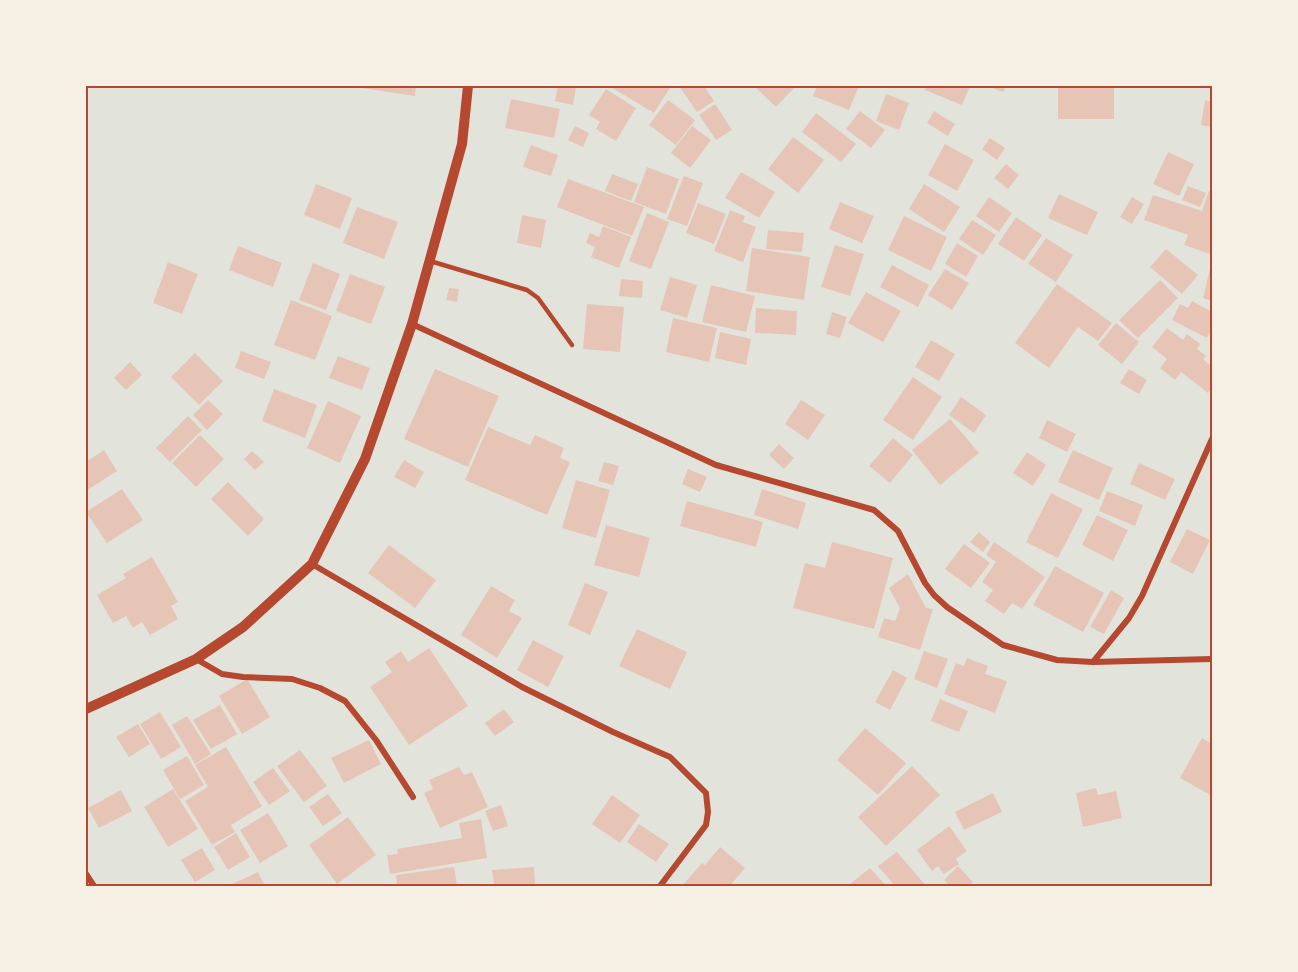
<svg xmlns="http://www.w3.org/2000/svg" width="1298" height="972" font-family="'PT Sans Narrow',sans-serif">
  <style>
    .green { fill: #e2e4dc }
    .building { fill: #e6c5b7 }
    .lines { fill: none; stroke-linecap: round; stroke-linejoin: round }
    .service { stroke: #b5482f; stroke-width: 4.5 }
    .minor { stroke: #b5482f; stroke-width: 6 }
    .tertiary { stroke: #b5482f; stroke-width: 10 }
    .neatline { fill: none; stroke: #b5482f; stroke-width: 2 }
  </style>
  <rect width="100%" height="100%" fill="#f6efe4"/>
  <rect class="green" x="86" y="86" width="1126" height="800"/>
  <g class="building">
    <polygon points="348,86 416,86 415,96"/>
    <polygon points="558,86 576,87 573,105 555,101"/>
    <polygon points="609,86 671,86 654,113"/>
    <polygon points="679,86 704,86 714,101 697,112"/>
    <polygon points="754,86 796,86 776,107"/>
    <polygon points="817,86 859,86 849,110 813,96"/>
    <polygon points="927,86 970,86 962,105 925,90"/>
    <polygon points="987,86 1006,86 1003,92"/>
    <rect x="1058" y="86" width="56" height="33"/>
    <polygon points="606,89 636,108 616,141 596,129 600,122 589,115"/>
    <polygon points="886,94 909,103 899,130 876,121"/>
    <polygon points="511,99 560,109 554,138 505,128"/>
    <polygon points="668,100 695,120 676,145 649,125"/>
    <polygon points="1205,100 1212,102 1212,127 1201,125"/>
    <polygon points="715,104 732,130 716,140 699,115"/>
    <polygon points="860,111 885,130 871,148 846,129"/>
    <polygon points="934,111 955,124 948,136 927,123"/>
    <polygon points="816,113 856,144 841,162 802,132"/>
    <polygon points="575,126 589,133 583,147 568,140"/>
    <polygon points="692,126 711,140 690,168 671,153"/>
    <polygon points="793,137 824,160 798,193 768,169"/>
    <polygon points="990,138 1005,148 997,160 982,149"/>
    <polygon points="945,144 974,160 957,191 928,175"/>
    <polygon points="531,145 558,155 551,176 523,167"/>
    <polygon points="1168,152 1194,164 1179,196 1153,184"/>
    <polygon points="1006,164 1019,175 1008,189 994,178"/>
    <polygon points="647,167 679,179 666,214 634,202"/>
    <polygon points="741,172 775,192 759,218 725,198"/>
    <polygon points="612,174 638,184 631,201 605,191"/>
    <polygon points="684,176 703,183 687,226 667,219"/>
    <polygon points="568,179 644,207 632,236 557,207"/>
    <polygon points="316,184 352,198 340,229 304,215"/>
    <polygon points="924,184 960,207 944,232 909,209"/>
    <polygon points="1188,186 1206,193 1200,207 1182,200"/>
    <polygon points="1209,191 1212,192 1212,248 1210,254 1184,245 1188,235 1144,220 1153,195 1202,211"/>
    <polygon points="1059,194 1098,212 1087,235 1048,218"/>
    <polygon points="989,197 1012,213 999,232 976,216"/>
    <polygon points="1132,197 1144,204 1132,224 1120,217"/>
    <polygon points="840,202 874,216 862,243 829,229"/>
    <polygon points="698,203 726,214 714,244 686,233"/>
    <polygon points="357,207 398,222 384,259 343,243"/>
    <polygon points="730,210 745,216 743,222 756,227 743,262 714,251"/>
    <polygon points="647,213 669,222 651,269 629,261"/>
    <polygon points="522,215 546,220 541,248 517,243"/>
    <polygon points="904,216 947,237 931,271 888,250"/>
    <polygon points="1016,217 1042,235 1024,261 998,244"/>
    <polygon points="972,220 996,235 983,255 959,239"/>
    <polygon points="603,226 631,237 619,268 591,257 595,247 586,243 590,233 599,237"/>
    <polygon points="768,230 804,233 802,252 766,249"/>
    <polygon points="1046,238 1073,255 1056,282 1028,264"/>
    <polygon points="957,243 978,256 966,277 945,264"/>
    <polygon points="835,245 864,254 850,296 821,287"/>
    <polygon points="238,246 282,263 273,287 229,270"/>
    <polygon points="752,248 810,257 804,300 746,291"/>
    <polygon points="1166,249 1198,275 1182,294 1150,267"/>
    <polygon points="1212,260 1212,301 1203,298"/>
    <polygon points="168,262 198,274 182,314 153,303"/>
    <polygon points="313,263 340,274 326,310 299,300"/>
    <polygon points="892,265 929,285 918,307 880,287"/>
    <polygon points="945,269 969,283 952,310 928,295"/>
    <polygon points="350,274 385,287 371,324 336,311"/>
    <polygon points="670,277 697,285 687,318 660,310"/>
    <polygon points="621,279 643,281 642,298 619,296"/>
    <polygon points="1160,280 1178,298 1138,338 1119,320"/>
    <polygon points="1057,284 1112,323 1098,341 1078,327 1049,368 1015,343"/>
    <polygon points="711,285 755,296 746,332 702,322"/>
    <polygon points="449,288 459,289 457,302 446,300"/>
    <polygon points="866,292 901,311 883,342 848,323"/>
    <polygon points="291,300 332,316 315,360 274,345"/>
    <polygon points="1192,301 1212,312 1212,328 1207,338 1172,320 1180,304 1188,308"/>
    <polygon points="587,304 624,307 620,352 583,349"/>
    <polygon points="756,308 797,311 796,335 755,333"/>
    <polygon points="832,312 847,317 840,338 826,334"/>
    <polygon points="673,318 717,328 709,362 666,352"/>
    <polygon points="1116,323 1139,342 1122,364 1098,345"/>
    <polygon points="1167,328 1183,340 1187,334 1200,344 1197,349 1206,356 1203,359 1212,367 1212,386 1208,393 1181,372 1175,380 1160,368 1167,359 1152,347"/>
    <polygon points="720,332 751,339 746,365 715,358"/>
    <polygon points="931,340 955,354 939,381 915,367"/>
    <polygon points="241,351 271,362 264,379 235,368"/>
    <polygon points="195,353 223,381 199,405 171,377"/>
    <polygon points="338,356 370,368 362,390 329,378"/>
    <polygon points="130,362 142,375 126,390 114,378"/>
    <polygon points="435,369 499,396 468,467 404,439"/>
    <polygon points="1129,369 1147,380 1139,394 1120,383"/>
    <polygon points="913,377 942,397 913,440 883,420"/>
    <polygon points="274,389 317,405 305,438 262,421"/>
    <polygon points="961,397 986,415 974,433 949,415"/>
    <polygon points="208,400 223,414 207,430 193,415"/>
    <polygon points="801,400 825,415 808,440 785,424"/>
    <polygon points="328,401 361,416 340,463 307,448"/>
    <polygon points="188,416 202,430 170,462 156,448"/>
    <polygon points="950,419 979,453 940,485 912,450"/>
    <polygon points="1047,420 1076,434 1067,452 1039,438"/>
    <polygon points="488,427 530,445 535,435 564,448 560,458 570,462 547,515 465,480"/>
    <polygon points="200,435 224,459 196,487 172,463"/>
    <polygon points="893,438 913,455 890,483 869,466"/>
    <polygon points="779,444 794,458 784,469 769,455"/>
    <polygon points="104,450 117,471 86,491 86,462"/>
    <polygon points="1073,450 1113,468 1099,500 1058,482"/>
    <polygon points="252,451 264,462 255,470 244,459"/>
    <polygon points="1027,452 1046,465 1033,486 1013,473"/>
    <polygon points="404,460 424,472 415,488 394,477"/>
    <polygon points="604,462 619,466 613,485 598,481"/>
    <polygon points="1139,463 1175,479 1165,500 1130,484"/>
    <polygon points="688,469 707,477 700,492 682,484"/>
    <polygon points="576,480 610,490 596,538 562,528"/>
    <polygon points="228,482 264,519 248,536 211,499"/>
    <polygon points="122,489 143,520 107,543 86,512"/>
    <polygon points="762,489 806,503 798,529 754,515"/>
    <polygon points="1107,491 1143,505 1135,526 1099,511"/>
    <polygon points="1051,493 1083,509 1058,558 1026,542"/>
    <polygon points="687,501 763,522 756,547 680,526"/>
    <polygon points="1097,515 1128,530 1113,561 1082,545"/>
    <polygon points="606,525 650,538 639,577 594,565"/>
    <polygon points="1187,529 1210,540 1193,574 1170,562"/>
    <polygon points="979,532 990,542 983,552 970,542"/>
    <polygon points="832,542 893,558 874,629 793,608 805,563 825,568"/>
    <polygon points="994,542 1045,577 1022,609 1012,603 1004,614 985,601 993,590 982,582 996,562 986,555"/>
    <polygon points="964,544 990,563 971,588 945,569"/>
    <polygon points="389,545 436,580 415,608 368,573"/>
    <polygon points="152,557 178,602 171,606 178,619 150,635 142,622 133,628 126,616 113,623 97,595 126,578 123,574"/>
    <polygon points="1055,566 1104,593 1083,632 1033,605"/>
    <polygon points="908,574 926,608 933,609 920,650 878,637 884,618 895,621 900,608 889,588"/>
    <polygon points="585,583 608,592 590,635 568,625"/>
    <polygon points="491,586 515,600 509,611 522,618 497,658 461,635"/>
    <polygon points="1111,590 1124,598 1104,634 1090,627"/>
    <polygon points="637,629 687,652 670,689 619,666"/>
    <polygon points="533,640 564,656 548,687 517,670"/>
    <polygon points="429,648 468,706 409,745 370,687 392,672 385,662 401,651 408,662"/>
    <polygon points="924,651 948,659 937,688 914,679"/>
    <polygon points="967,658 988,666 985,674 1007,681 995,713 944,694 956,663 964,666"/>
    <polygon points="893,670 907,678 890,710 875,702"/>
    <polygon points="247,679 270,717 242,734 219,696"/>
    <polygon points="940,699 968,711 959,732 931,721"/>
    <polygon points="220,705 237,734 211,749 193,720"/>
    <polygon points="504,709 514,722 495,736 485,723"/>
    <polygon points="160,712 181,747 161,759 140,724"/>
    <polygon points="187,716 211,754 195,764 172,725"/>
    <polygon points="138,724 150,744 129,757 116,737"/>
    <polygon points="865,728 906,763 878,795 837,760"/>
    <polygon points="1202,738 1212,744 1212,796 1180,778"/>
    <polygon points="369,740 381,764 344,783 331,758"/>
    <polygon points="226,747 262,806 231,825 235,832 212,845 185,801 208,787 195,765"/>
    <polygon points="300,750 327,786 304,802 277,766"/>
    <polygon points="187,756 204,785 180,799 163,770"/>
    <polygon points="912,766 940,795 886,846 858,817"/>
    <polygon points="459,767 464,775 472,772 488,807 440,828 424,793 433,789 429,780"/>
    <polygon points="273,768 290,791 269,805 253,782"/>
    <polygon points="1096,788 1098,795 1116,791 1122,818 1083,827 1076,793"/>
    <polygon points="173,789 198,829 168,847 144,807"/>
    <polygon points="121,790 132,811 99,828 88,808"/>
    <polygon points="993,793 1002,812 964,830 955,812"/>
    <polygon points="328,794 342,813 323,826 309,807"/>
    <polygon points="612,795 640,815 620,843 592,824"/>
    <polygon points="501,805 508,826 493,831 485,811"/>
    <polygon points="268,813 288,846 260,863 240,830"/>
    <polygon points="348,817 376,855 337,884 309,845"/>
    <polygon points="481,819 487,858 390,874 387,855 398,854 397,849 462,838 459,823"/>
    <polygon points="639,824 669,844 656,862 627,842"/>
    <polygon points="949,826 967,851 956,859 959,864 944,874 938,866 932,871 917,850"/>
    <polygon points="236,833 250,857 228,870 214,847"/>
    <polygon points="720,847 745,868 730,886 686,886 683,885 702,863 705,865"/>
    <polygon points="202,848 215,870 195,882 181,860"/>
    <polygon points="897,852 926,886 895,886 878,866"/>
    <polygon points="958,866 973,882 969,886 950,886 944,880"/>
    <polygon points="454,867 457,886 397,886 396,875"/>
    <polygon points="534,867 535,886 483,886 483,885 494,884 492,870"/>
    <polygon points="870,868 886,886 852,886 850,884"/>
    <polygon points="258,872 265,886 228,886"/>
  </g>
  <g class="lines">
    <polyline class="service" points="430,261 527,290 538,298 572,345"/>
    <g class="minor">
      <polyline points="412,324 716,465 874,510 898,531 925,583 934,595 947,607 1003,645 1057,660 1093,662 1212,659"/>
      <polyline points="312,564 522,687 613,732 670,757 706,793 708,812 706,825 660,886"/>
      <polyline points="196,659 222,674 243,677 292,679 320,688 345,701 376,740 413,797"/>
      <polyline points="1093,662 1129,618 1142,596 1212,439"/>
      <polyline points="86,874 94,886"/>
    </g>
    <polyline class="tertiary" points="86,709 196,659 243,627 312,564 365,459 412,324 462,144 468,86"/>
  </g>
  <rect width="1298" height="972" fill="none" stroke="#f6efe4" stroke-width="174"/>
  <rect x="87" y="87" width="1124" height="798" class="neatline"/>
</svg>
